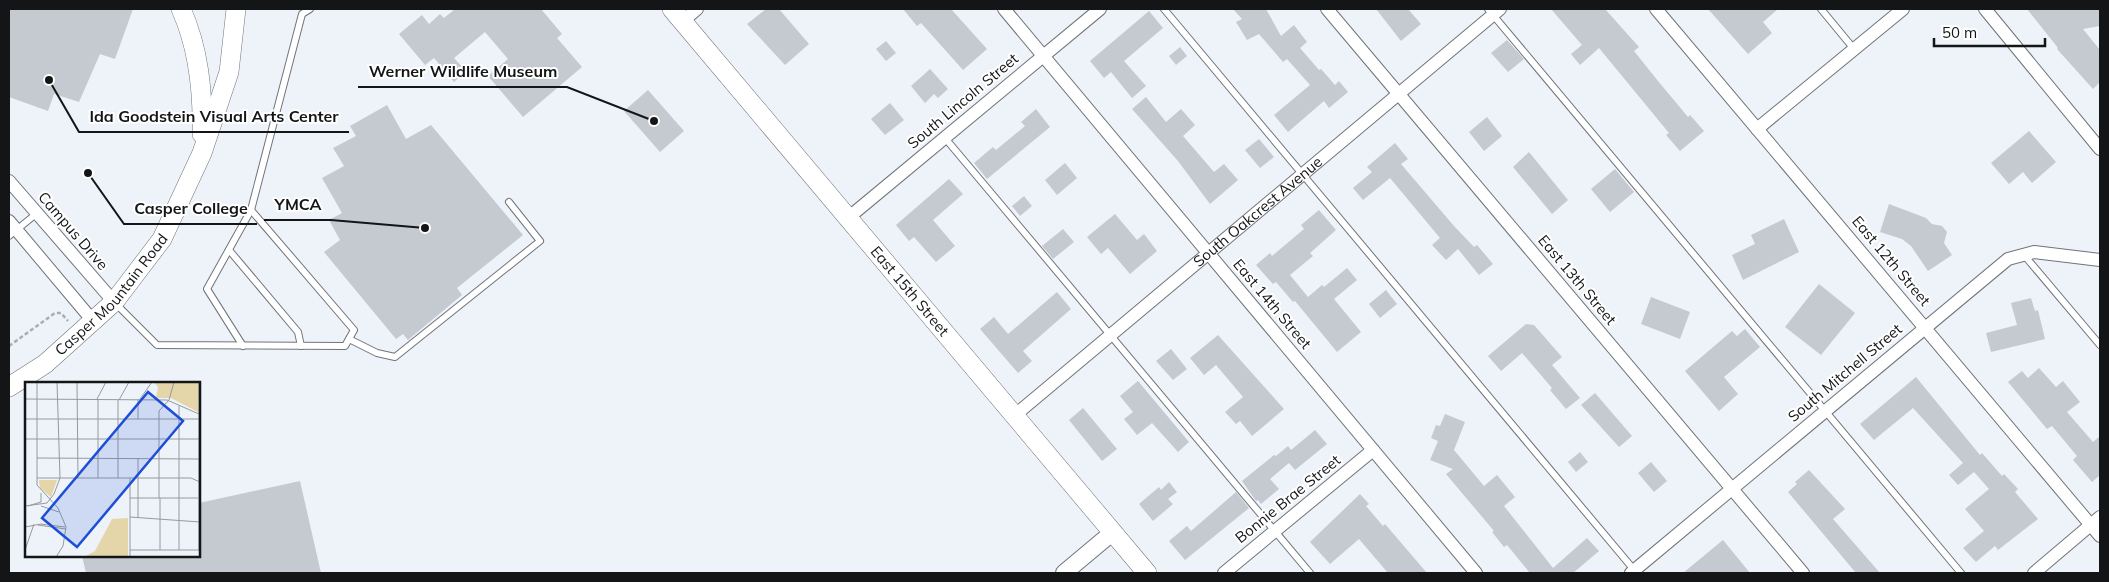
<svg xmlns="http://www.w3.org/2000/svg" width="2109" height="582" font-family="Mulish,sans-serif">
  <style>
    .building { fill: #c5cad0 }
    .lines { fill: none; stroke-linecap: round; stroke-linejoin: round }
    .service-casing { stroke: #70747a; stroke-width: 8 }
    .minor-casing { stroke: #70747a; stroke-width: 14 }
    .tertiary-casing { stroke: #70747a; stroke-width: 18 }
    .secondary-casing { stroke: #70747a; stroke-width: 20 }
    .path { stroke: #aaaeb2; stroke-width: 2.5; stroke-dasharray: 4 2.5; stroke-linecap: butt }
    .service { stroke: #fff; stroke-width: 6 }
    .minor { stroke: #fff; stroke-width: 12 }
    .tertiary { stroke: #fff; stroke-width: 16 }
    .secondary { stroke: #fff; stroke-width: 19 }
    .labels { text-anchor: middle; stroke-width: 4; stroke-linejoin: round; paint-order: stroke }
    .street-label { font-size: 15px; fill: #131517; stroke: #fff }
    .inset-road { fill: none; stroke: #969a9f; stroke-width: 1 }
    .view { fill: #1d4ed8; fill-opacity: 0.15; stroke: #1d4ed8; stroke-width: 2.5 }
    .inset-edge { fill: none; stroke: #131517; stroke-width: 2.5 }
    .leader { fill: none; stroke: #131517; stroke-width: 2 }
    .callout-dot { fill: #131517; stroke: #fff; stroke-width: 2 }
    .callout-label { font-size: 16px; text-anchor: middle; font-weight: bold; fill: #131517; stroke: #fff; stroke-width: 4; stroke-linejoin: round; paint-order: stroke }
  </style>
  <rect width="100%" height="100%" fill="#eef3f9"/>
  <g class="building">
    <polygon points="9,9 133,9 115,59 100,54 79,102 54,94 48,111 9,97"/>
    <polygon points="455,9 541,9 562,34 557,38 582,67 523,117 488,76 508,59 485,32 454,58 466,71 454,82 434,58 425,65 399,34 422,15 429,24 440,14 444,18"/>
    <polygon points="766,9 779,9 809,44 785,65 747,24"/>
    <polygon points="903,9 951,9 987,49 963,70 921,23 917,26"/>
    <polygon points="1233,9 1266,9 1281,36 1294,25 1307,42 1300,48 1319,70 1321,69 1335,85 1339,81 1348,92 1329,108 1324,101 1288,132 1274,115 1310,85 1287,59 1283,62 1259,34 1247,40 1236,22 1242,19"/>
    <polygon points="1376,9 1408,9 1421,24 1401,41"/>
    <polygon points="1551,9 1605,9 1639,47 1634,51 1658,81 1688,117 1690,115 1704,131 1680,151 1666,135 1669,133 1599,48 1580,65 1571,54 1582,45"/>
    <polygon points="1708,9 1778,9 1763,22 1772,33 1748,54"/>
    <polygon points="2027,9 2100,9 2100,26 2083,29 2100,50 2100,82 2093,89 2057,49 2058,48"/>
    <polygon points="1149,11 1163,28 1124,61 1146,86 1132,98 1111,72 1104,78 1090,61"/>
    <polygon points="1507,40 1524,59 1508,72 1491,53"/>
    <polygon points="886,41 896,53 886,61 876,49"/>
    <polygon points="1180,47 1187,56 1176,65 1169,56"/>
    <polygon points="930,69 948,89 938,98 934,94 925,103 911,86"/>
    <polygon points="648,90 684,131 660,152 624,111"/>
    <polygon points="1146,97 1166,122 1181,109 1195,125 1183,136 1214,172 1224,164 1238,180 1210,204 1178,161 1132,109"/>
    <polygon points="890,103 904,120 885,135 871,119"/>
    <polygon points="387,105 406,139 431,125 523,235 457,288 462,295 408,340 403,334 396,339 324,252 340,240 329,220 342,213 322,178 344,166 333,148 356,136 350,126"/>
    <polygon points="1036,109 1050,127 987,179 974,163 993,147 996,150 1025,126 1021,122"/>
    <polygon points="1487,117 1502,136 1484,151 1469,132"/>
    <polygon points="2029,131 2056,162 2032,183 2023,172 2009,184 1991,163"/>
    <polygon points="1259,139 1274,157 1260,168 1245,150"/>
    <polygon points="1395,143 1408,159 1401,164 1454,226 1474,247 1477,245 1493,264 1479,275 1458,249 1446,260 1432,245 1440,238 1390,178 1363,200 1353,188 1372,172 1367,167"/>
    <polygon points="1529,152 1568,200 1552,214 1513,167"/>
    <polygon points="1065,163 1077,178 1057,195 1045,180"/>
    <polygon points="1615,169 1634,192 1610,212 1591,189"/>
    <polygon points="949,179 963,194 933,220 955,246 936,262 914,237 909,241 896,225"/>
    <polygon points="1024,196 1032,206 1020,216 1012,206"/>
    <polygon points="1889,204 1926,218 1932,224 1942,226 1947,232 1944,243 1952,255 1928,271 1911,246 1902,239 1880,232"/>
    <polygon points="1319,210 1336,230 1310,253 1313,256 1290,275 1308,297 1322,285 1324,287 1347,268 1357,280 1334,299 1361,332 1337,352 1295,301 1293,302 1276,282 1273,284 1256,265 1270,253 1272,256 1304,229 1301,225"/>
    <polygon points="1115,214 1137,240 1144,234 1157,251 1130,274 1108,248 1101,254 1087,237"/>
    <polygon points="1784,219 1799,252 1743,280 1732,255 1755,244 1751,235"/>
    <polygon points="1063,229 1074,242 1053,259 1042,246"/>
    <polygon points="1819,284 1855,313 1821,355 1785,327"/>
    <polygon points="1386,290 1397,304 1380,318 1369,304"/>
    <polygon points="1057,292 1071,309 1023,351 1032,361 1018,373 980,329 994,317 1008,334"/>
    <polygon points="1651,297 1690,312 1680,339 1641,324"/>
    <polygon points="2031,298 2035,311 2038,310 2045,339 1991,352 1986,333 2017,325 2011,303"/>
    <polygon points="1526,324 1534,325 1562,357 1552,365 1580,398 1566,409 1550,390 1552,388 1522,353 1501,371 1488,356"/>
    <polygon points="1745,329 1760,347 1724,377 1738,394 1719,411 1685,371 1732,331 1737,336"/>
    <polygon points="1218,335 1284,409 1252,436 1240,421 1236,424 1225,412 1243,397 1216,365 1204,375 1190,358"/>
    <polygon points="1171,349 1187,369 1173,380 1156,361"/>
    <polygon points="2039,368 2056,387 2063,381 2080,402 2067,412 2093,442 2100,436 2100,475 2092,482 2073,460 2077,456 2052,426 2047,429 2008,382 2022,371 2028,378"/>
    <polygon points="1916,377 1980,455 1982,453 2002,476 2004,474 2018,489 2015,492 2038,519 1998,550 1995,546 1976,562 1963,548 1984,531 1965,509 1989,489 1974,472 1958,485 1949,475 1963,463 1913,408 1874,440 1860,424"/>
    <polygon points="1138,381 1189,442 1178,452 1152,423 1137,435 1124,419 1133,412 1120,396"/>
    <polygon points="1595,393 1632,436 1619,447 1581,405"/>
    <polygon points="1083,408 1117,449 1102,461 1069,420"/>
    <polygon points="1445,414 1465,422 1454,450 1484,486 1497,475 1515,497 1504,506 1553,568 1587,538 1599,551 1573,573 1530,573 1507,545 1504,547 1492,532 1494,531 1446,474 1453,469 1430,460 1438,441 1431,438 1436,425 1440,426"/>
    <polygon points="1315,430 1327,444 1295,470 1289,463 1270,479 1279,489 1261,504 1258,500 1256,501 1242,481 1274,455 1276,456 1288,446 1291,450"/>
    <polygon points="1580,452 1588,462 1576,472 1568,462"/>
    <polygon points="1651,462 1667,481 1654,492 1638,473"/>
    <polygon points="1809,470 1845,509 1833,519 1880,573 1856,573 1788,492 1797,484 1795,482"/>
    <polygon points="300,481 321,573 86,573 82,556 199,556 199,503"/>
    <polygon points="1169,482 1177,492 1168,499 1173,504 1153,521 1139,504 1159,487 1161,490"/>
    <polygon points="1236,492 1249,508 1185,560 1169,541 1187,526 1191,531"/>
    <polygon points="1360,494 1369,504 1366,506 1383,526 1385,524 1427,573 1388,573 1359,539 1330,564 1310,542"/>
    <polygon points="1723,540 1750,573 1683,573"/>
  </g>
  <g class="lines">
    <defs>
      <g id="service">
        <polyline points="1164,9 1635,571"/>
        <polyline points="1488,9 1961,573"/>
        <polyline points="1821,9 1854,49"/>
        <polyline points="945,138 1310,573"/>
        <polyline points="9,236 36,214"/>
        <polyline points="229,250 298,332 301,346"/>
        <polyline points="2024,255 2100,345"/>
        <polyline points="116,304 157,345 345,346 354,330 251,210 302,14 310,9"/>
        <polyline points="349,339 377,353 395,357 540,241 509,202"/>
        <polyline points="243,346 207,289 251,210"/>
      </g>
      <g id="minor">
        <polyline points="1004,9 1476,573"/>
        <polyline points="1327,9 1803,573"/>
        <polyline points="1656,9 2100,536"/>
        <polyline points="1985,9 2100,149"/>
        <polyline points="683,21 697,9"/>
        <polyline points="1757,129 1903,9"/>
        <polyline points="9,181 114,302"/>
        <polyline points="848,218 1100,9"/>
        <polyline points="9,221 93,321"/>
        <path id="s1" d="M1014,416L1500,9"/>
        <polyline points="1224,573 1373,450"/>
        <polyline points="1631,573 2008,259 2034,252 2100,260"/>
        <polyline points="2034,573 2100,517"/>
      </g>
      <polyline id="tertiary" points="1064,573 1113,532"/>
      <g id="secondary">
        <path d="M181,9C199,49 203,91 202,134"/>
        <path id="s2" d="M672,9L1147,573"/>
        <path id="s3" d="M9,387L45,364L114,302L162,239L202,153L229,72L236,9"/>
      </g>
    </defs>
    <use href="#service" class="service-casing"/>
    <use href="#minor" class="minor-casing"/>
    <use href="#tertiary" class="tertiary-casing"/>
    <use href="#secondary" class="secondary-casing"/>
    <polyline class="path" points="9,346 55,313 61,313 68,321"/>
    <use href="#service" class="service"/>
    <use href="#minor" class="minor"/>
    <use href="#tertiary" class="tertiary"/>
    <use href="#secondary" class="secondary"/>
  </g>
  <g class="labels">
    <g class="street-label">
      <text transform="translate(963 101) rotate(-40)" y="5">South Lincoln Street</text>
      <text dy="5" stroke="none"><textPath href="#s1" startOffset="318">South Oakcrest Avenue</textPath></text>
      <text transform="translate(73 231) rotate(49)" y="5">Campus Drive</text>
      <text transform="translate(1891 261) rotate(50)" y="5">East 12th Street</text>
      <text transform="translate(1577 280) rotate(50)" y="5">East 13th Street</text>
      <text dy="5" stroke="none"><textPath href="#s2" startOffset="369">East 15th Street</textPath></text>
      <text dy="5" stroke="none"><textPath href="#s3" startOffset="139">Casper Mountain Road</textPath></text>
      <text transform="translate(1272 304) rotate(50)" y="5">East 14th Street</text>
      <text transform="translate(1845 373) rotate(-40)" y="5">South Mitchell Street</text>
      <text transform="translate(1288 499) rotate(-39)" y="5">Bonnie Brae Street</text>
    </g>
  </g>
  <g transform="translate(25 382)">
    <rect width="175" height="175" fill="#eef3f9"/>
    <path d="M103,136V175H59L70,169L87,137Z" fill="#e4d6a9"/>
    <path d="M129,0H174L173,30L146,16H131L133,5ZM14,98H32L26,115L15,106Z" fill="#e4d6a9"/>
    <path class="inset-road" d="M12,0V103L33,126L41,145L38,164L31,175M52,0L53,96M0,17L142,18L174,32M72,17L81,0M115,17L127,0M94,18L104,0M0,37H175M113,37V17M0,57H174M12,76L174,77M12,96H166L175,100M73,96V17M93,96V18M105,96V175M105,116H173M134,116V29L144,18L149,0M0,124L22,121L29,112L35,96L32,0M3,124L16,120V111M16,124L34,130M105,135L175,140M113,135V76M13,143L41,147M0,145L16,142L40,145M0,168L9,142M105,168H174M135,168V116M154,168V24M174,168V0"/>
    <path class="view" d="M123,10L158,39L52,165L17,136Z"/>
    <rect width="175" height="175" class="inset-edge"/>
  </g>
  <path class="leader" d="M654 121L567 87H358M49 80L79 132H349M425 228L331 220H264M88 173L124 224H257"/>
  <g class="callout-dot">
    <circle cx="654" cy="121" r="5"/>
    <circle cx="49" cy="80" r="5"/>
    <circle cx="425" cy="228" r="5"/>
    <circle cx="88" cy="173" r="5"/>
  </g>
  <g class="callout-label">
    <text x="463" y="77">Werner Wildlife Museum</text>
    <text x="214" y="122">Ida Goodstein Visual Arts Center</text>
    <text x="298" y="210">YMCA</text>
    <text x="191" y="214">Casper College</text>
  </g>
  <rect width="2109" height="582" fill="none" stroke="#131517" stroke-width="20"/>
  <path d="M1934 38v8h111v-8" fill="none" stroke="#131517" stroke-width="2.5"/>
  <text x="1942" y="38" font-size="15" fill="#131517" stroke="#ffffff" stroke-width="4" paint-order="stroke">50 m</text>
</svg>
